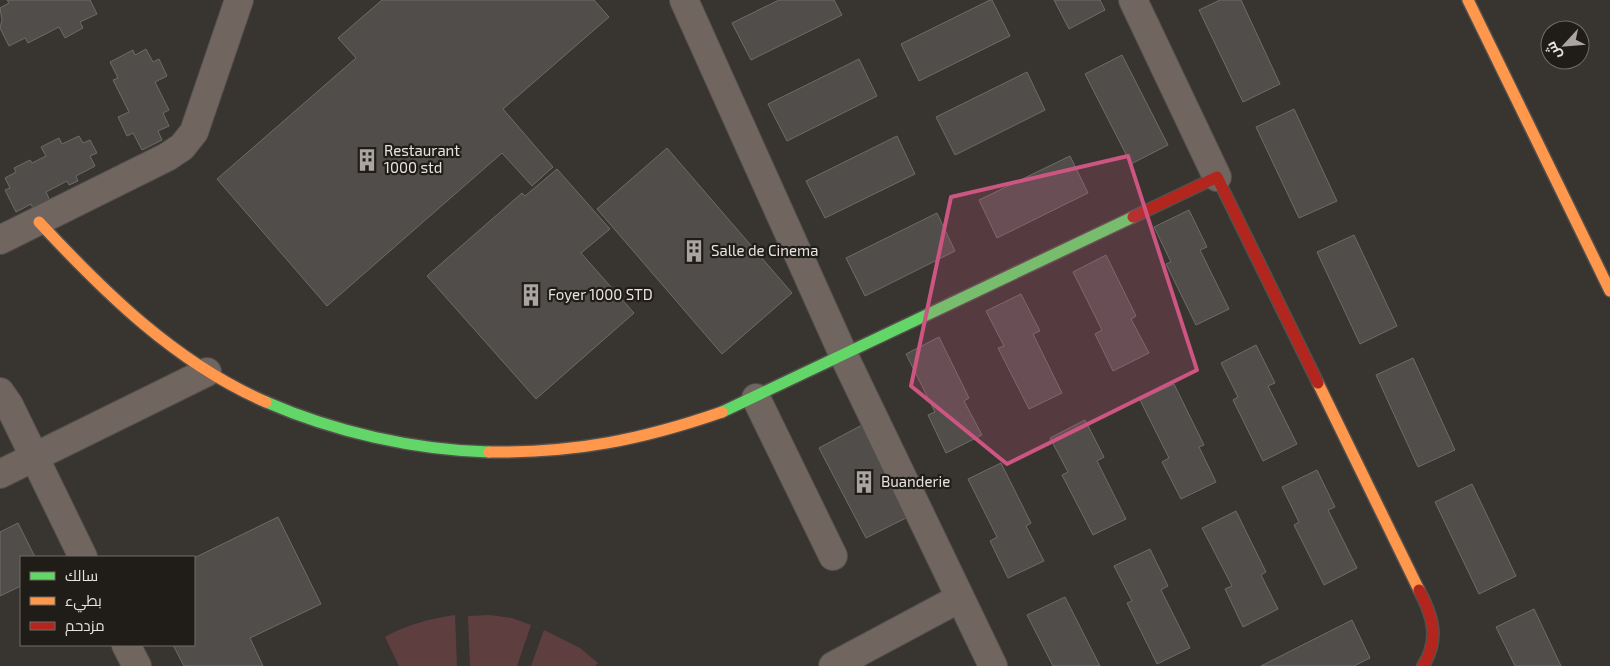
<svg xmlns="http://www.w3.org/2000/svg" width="1610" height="666" font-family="'Exo 2',Cairo,sans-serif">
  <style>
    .green { fill: #5f3e40 }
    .building { fill: #504d4a; stroke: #6e6c68 }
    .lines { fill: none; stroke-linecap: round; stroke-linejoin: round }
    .street-casing { stroke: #53504c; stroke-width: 30 }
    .fast-casing { stroke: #53504c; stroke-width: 14 }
    .slow-casing { stroke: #53504c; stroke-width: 14 }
    .jam-casing { stroke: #53504c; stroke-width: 14 }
    .street { stroke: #716560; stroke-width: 28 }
    .fast { stroke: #63d668; stroke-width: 11 }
    .slow { stroke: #ff974d; stroke-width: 11 }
    .jam { stroke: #b3261e; stroke-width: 11 }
    .marked { fill: #cd5582; fill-opacity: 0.2; stroke: #cd5582; stroke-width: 4; stroke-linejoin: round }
    .labels { text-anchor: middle; stroke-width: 4.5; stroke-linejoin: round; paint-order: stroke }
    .poi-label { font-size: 15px; fill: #e7e2dc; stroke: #201d19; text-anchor: start }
  </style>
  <rect width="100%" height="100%" fill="#383430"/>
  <g class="green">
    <path d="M455,615L457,666H399L385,637C407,624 430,619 455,615Z"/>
    <polygon points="490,615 512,618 531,625 517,666 470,666 468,616"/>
    <polygon points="544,630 580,648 598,663 595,666 531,666"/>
  </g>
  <g class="building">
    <polygon points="7,0 90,0 97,14 80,22 83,28 65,38 59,27 28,43 25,38 9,46 0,28 2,20 0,8 9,3"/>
    <polygon points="382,0 594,0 609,17 503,109 553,167 532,186 502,153 327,306 217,179 356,58 338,38"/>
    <polygon points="779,0 834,0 842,15 751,60 732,23"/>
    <polygon points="990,0 992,0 1010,36 919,81 901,44"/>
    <polygon points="1054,0 1100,0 1105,10 1069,29"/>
    <polygon points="1220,0 1241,0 1280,84 1243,102 1199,10"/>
    <polygon points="146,49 153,62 159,59 167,76 155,82 169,110 163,113 169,126 158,131 162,140 142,150 133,133 127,136 118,117 129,112 113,80 118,78 110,62 133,50 135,55"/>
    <polygon points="1122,55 1168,145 1131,164 1085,74"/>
    <polygon points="859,59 877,96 787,141 768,104"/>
    <polygon points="1027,72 1045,110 955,155 936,117"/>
    <polygon points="1294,109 1337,201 1299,218 1256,127"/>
    <polygon points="79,136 83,143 90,140 97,153 90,156 95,166 76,176 78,181 69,185 67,181 46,192 51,203 34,211 31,204 16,212 5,190 10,188 5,178 16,172 14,168 30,160 32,163 46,156 41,147 59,138 62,144"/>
    <polygon points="897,136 915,174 825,218 806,181"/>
    <polygon points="667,148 792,293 722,354 597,209"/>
    <polygon points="1070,156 1088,193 997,238 979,200"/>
    <polygon points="557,169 610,229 581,253 634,313 536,399 427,276 522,193 525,196"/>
    <polygon points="1189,210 1207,247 1200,250 1229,309 1196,325 1166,264 1171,262 1154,227"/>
    <polygon points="937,213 955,251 865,296 846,258"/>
    <polygon points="1354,235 1397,326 1360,344 1317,252"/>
    <polygon points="1106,255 1136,316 1131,319 1149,353 1113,371 1095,334 1102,330 1073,272"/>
    <polygon points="1021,294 1040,331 1033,334 1062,393 1029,409 998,348 1004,346 986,311"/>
    <polygon points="939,337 969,398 964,401 982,435 946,453 928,415 935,412 906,354"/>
    <polygon points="1256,345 1275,383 1268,386 1297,444 1263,461 1233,400 1238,397 1221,363"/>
    <polygon points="1413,358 1455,450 1418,467 1376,375"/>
    <polygon points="1174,384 1204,445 1199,447 1216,482 1181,499 1162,462 1169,458 1140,400"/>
    <polygon points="1085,420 1104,457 1097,461 1126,519 1093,535 1062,475 1068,472 1050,438"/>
    <polygon points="862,425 910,516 866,538 819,448"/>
    <polygon points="1001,463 1031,523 1026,526 1044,561 1008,578 990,541 997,537 968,479"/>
    <polygon points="1317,470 1335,507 1328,510 1357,568 1324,585 1294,525 1299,522 1282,487"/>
    <polygon points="1472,484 1516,576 1479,594 1435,502"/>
    <polygon points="1236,511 1266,572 1261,575 1278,609 1243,627 1225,589 1232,586 1202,528"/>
    <polygon points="278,517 321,604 250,638 263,666 184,666 173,645 194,645 194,558"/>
    <polygon points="18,523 35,557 21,557 21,586 0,596 0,532"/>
    <polygon points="1150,549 1168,586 1161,590 1190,648 1157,664 1127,603 1132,601 1114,566"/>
    <polygon points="1065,597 1100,666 1053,666 1027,615"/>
    <polygon points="1534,609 1561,666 1515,666 1496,627"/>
    <polygon points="1352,620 1370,658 1354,666 1261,666"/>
  </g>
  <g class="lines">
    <defs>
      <g id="street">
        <polyline points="684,0 844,356 993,666"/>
        <polyline points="1133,0 1217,177"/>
        <polyline points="0,240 167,157 182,147 194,132 239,0"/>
        <polyline points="0,392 9,405 83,557"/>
        <polyline points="756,398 833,556"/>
        <polyline points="0,474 207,372"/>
        <polyline points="126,645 137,666"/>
        <polyline points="833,666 960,598"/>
      </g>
      <g id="fast">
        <path d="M266,402C335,432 414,450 489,452"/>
        <polyline points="722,412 1133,217"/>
      </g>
      <g id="slow">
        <polyline points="1468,0 1610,291"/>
        <path d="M39,222C105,293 176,363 266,402"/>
        <polyline points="1318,383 1419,590"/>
        <path d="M489,452C575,453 641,440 722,412"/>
      </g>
      <g id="jam">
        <polyline points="1133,217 1217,177 1318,383"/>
        <path d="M1419,590C1433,616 1440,639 1423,666"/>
      </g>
    </defs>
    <use href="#street" class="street-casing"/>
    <use href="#fast" class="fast-casing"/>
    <use href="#slow" class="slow-casing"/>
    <use href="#jam" class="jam-casing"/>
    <use href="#street" class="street"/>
    <use href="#fast" class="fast"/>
    <use href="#slow" class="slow"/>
    <use href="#jam" class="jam"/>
  </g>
  <path class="marked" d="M1128,156L1197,370L1007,464L911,386L951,197Z"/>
  <defs>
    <symbol id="building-bare" viewBox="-9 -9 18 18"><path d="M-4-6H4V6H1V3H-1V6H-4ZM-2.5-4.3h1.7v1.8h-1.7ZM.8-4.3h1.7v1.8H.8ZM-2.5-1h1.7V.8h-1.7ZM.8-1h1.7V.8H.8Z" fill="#aaa5a0" stroke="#201d19" stroke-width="2.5" paint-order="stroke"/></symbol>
  </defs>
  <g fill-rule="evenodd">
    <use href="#building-bare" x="351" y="144" width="32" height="32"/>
    <use href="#building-bare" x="678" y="235" width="32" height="32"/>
    <use href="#building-bare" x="515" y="279" width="32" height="32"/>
    <use href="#building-bare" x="848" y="466" width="32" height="32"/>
  </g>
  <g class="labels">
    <g class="poi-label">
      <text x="384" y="156">Restaurant<tspan x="384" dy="17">1000 std</tspan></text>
      <text x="711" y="256">Salle de Cinema</text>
      <text x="548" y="300">Foyer 1000 STD</text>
      <text x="881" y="487">Buanderie</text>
    </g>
  </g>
  <rect x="20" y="556" width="175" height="90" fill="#201d19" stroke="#706c67"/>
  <rect x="30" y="572" width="25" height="8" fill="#63d668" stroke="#706c67"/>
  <text x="65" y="581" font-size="15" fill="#e7e2dc">سالك</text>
  <rect x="30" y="597" width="25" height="8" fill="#ff974d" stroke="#706c67"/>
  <text x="65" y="606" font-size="15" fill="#e7e2dc">بطيء</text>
  <rect x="30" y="622" width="25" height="8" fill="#b3261e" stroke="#706c67"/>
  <text x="65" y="631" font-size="15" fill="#e7e2dc">مزدحم</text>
  <g transform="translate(1565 45) rotate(244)"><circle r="24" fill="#201d19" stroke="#706c67"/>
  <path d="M0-4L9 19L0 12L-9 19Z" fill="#aaa5a0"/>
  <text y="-8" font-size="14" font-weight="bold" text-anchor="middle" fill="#e7e2dc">ش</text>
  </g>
</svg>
